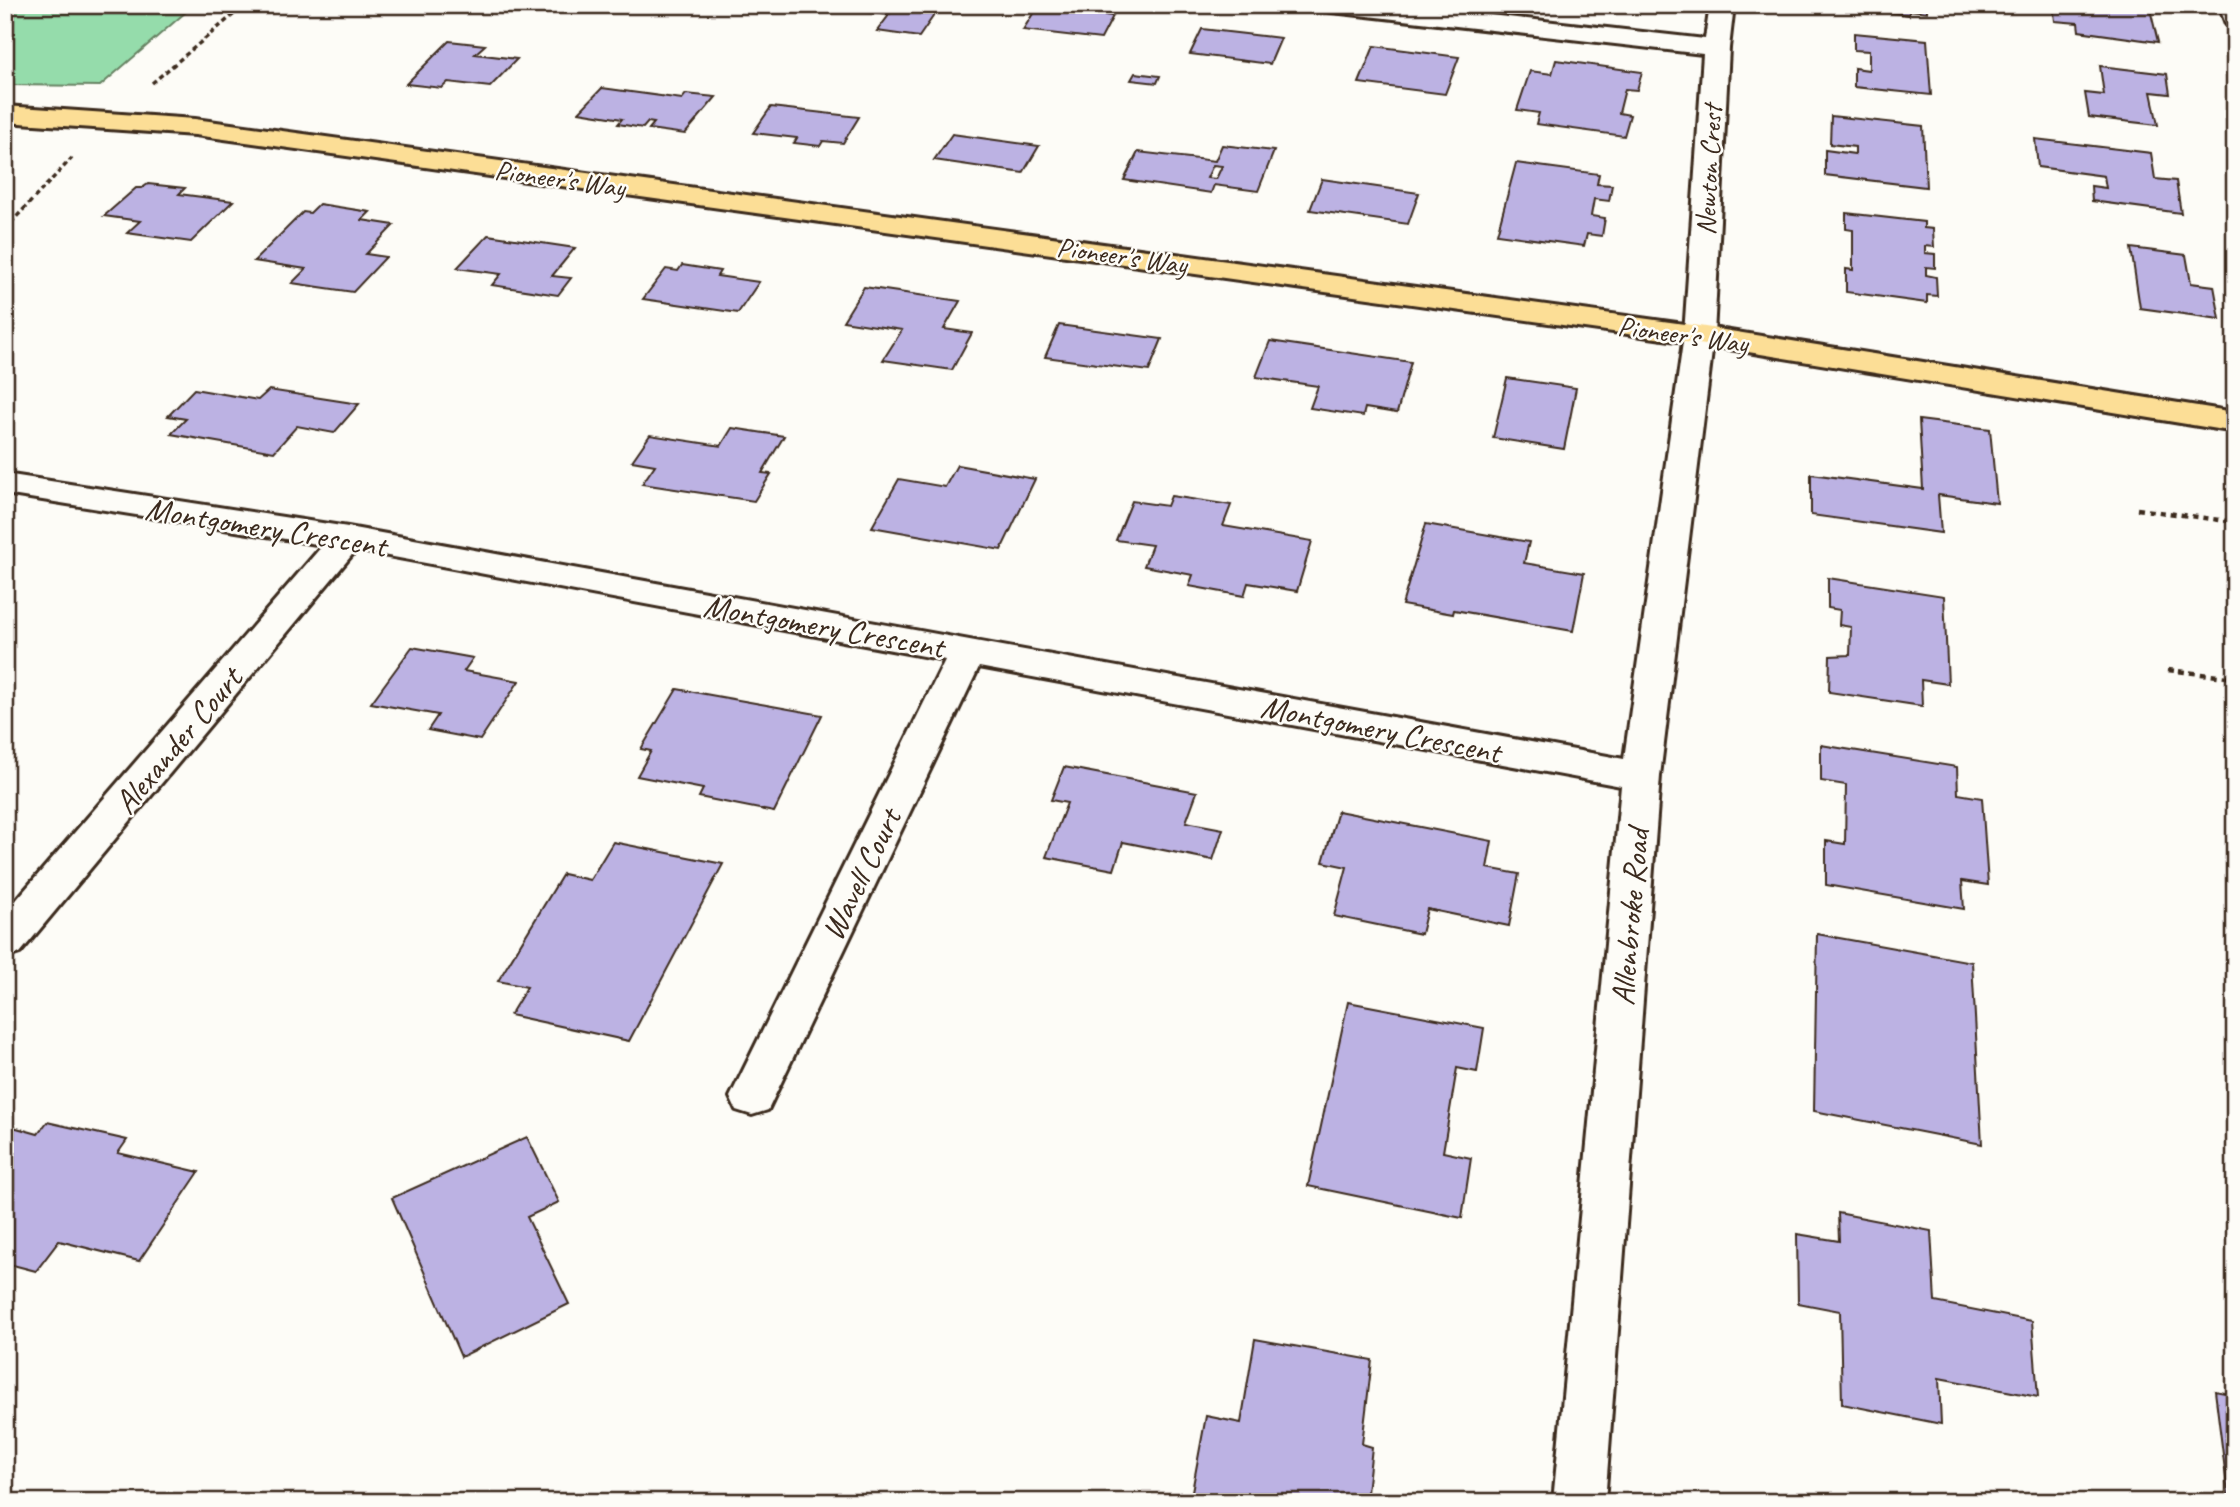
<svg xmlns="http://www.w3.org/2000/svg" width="2240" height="1507" font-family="Caveat,sans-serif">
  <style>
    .green { fill: #95dcab; stroke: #688364; stroke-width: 2 }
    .building { fill: #bcb2e3; stroke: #3b2a1e; stroke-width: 2; fill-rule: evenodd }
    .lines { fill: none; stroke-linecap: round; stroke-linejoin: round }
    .minor-casing { stroke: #3b2a1e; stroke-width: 6 }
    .major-casing { stroke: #3b2a1e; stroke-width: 6 }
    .path-far1 { stroke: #3b2a1e; stroke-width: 3.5; stroke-dasharray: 5 3.5; stroke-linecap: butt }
    .path { stroke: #3b2a1e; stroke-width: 4.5; stroke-dasharray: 6 5; stroke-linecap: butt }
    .minor { fill: #fdfcf7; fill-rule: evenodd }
    .major { fill: #fcde96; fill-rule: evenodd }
    .labels { text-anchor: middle; stroke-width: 5; stroke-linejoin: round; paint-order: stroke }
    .far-street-label { font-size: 28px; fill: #3b2a1e; stroke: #fdfcf7 }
    .street-label { font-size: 33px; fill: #3b2a1e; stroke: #fdfcf7 }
  </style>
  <rect width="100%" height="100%" fill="#fdfcf7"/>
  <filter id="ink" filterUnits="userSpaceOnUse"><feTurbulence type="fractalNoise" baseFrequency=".0143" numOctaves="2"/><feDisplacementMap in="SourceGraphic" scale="14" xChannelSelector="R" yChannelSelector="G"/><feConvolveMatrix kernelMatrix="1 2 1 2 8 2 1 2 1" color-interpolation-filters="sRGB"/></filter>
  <g filter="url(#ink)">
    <polygon class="green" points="5,5 194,5 100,86 5,85"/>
    <g class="building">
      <polygon points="862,5 941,5 919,37 877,31 889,15 858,11"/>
      <polygon points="1834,5 1927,5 1927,12 1909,10 1909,15"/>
      <polygon points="2053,5 2149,5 2158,42 2079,31 2078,23 2055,21"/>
      <polygon points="1037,7 1113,16 1101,39 1023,30"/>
      <polygon points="1202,29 1281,38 1270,64 1190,54"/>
      <polygon points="1854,33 1927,40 1931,95 1854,87 1854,68 1869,70 1869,51 1854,50"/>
      <polygon points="449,41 485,45 475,54 517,59 490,87 448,82 442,88 406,84"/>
      <polygon points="1374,46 1459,57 1445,94 1359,83"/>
      <polygon points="1556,60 1642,72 1637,90 1625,89 1619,113 1630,115 1624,136 1536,124 1539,113 1517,110 1530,71 1552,74"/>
      <polygon points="2100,66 2167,74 2170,94 2151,92 2158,125 2089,117 2085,93 2104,95"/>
      <polygon points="1135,73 1160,76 1157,83 1131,80"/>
      <polygon points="602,88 682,99 686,94 716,97 685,134 649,129 654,123 648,122 643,128 618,124 622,119 579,112"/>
      <polygon points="771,107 859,117 843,143 823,141 820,146 794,143 797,138 753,133"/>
      <polygon points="1831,116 1923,126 1926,187 1825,175 1825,150 1855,154 1855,147 1830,144"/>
      <polygon points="952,134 1039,146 1023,173 934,160"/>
      <polygon points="2035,139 2151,153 2155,179 2176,181 2181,213 2092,201 2091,186 2106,188 2104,176 2038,167"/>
      <path d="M1222,145L1274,151L1258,191L1214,185L1211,193L1124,180L1138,152L1215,161ZM1213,165L1222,166L1216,179L1207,178Z"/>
      <polygon points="1516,163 1599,174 1597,184 1612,185 1609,201 1594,199 1591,216 1605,218 1602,236 1587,234 1584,246 1497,234"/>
      <polygon points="1322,179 1419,193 1408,224 1310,210"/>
      <polygon points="148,184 185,188 179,194 233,201 191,242 127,233 140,221 104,216 136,188 142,188"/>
      <polygon points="319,204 370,212 362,220 394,225 366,254 386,257 353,292 292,283 306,269 254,261 303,212 310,213"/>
      <polygon points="1846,213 1924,222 1924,228 1933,229 1934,247 1925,246 1925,253 1935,254 1935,268 1926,267 1926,275 1936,277 1937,296 1927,295 1927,303 1846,292 1846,269 1853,270 1853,230 1846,229"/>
      <polygon points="488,235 575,248 552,276 571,278 558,295 492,285 501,274 457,268"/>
      <polygon points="2131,248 2186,255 2191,283 2214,286 2220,319 2140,308"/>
      <polygon points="682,265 720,271 717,276 759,282 738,313 643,299 666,269 678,271"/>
      <polygon points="864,287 960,301 944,329 972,333 952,370 883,360 902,330 843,321"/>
      <polygon points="1059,325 1162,339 1149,371 1045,357"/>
      <polygon points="1270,341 1411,362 1397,413 1365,408 1363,416 1310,408 1318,386 1256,377"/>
      <polygon points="1507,378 1576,388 1564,449 1493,438"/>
      <polygon points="194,389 258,400 269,390 359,404 334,433 297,426 274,452 171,434 186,419 168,416"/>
      <polygon points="1919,420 1990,429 1997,503 1938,495 1941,533 1811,515 1811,474 1923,489"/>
      <polygon points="732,428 784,436 762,473 771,474 754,501 642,484 655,465 632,461 650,435 721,446"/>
      <polygon points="957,465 1035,479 1001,550 872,527 899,479 945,487"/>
      <polygon points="1171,496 1231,505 1223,526 1312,541 1297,591 1248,583 1244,596 1189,586 1193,575 1144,566 1152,545 1116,540 1132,501 1167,506"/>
      <polygon points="1426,524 1529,542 1524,563 1584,573 1573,631 1454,610 1453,614 1402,605"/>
      <polygon points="1828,578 1944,596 1948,684 1921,680 1922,706 1829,692 1830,656 1850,655 1851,627 1839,625 1840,610 1828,608"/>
      <polygon points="412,647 473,658 464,671 519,681 480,740 428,730 438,715 371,703"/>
      <polygon points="677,689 822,715 774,812 699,797 703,789 637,776 651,751 641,749"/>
      <polygon points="1821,745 1957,767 1958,794 1982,798 1988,885 1962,881 1964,909 1826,885 1826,841 1845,844 1846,785 1821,781"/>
      <polygon points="1064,767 1197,792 1186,822 1223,829 1213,860 1123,842 1114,870 1046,857 1067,803 1051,800"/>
      <polygon points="1338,811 1492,841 1487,868 1519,874 1509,926 1427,909 1421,934 1334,916 1347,867 1323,862"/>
      <polygon points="613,842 723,864 629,1041 510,1015 527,987 498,981 563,874 590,880"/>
      <polygon points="1817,934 1972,962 1982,1144 1814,1111"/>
      <polygon points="1348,1002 1484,1028 1477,1072 1457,1068 1443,1152 1471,1158 1462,1218 1308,1186"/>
      <polygon points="47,1122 127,1140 118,1153 199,1172 139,1261 59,1241 36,1271 5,1263 5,1138 13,1127 38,1134"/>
      <polygon points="527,1137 559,1202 527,1217 569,1304 461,1357 392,1198"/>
      <polygon points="1838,1213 1931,1231 1935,1302 2032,1321 2038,1397 1939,1378 1941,1424 1842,1404 1840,1311 1798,1303 1797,1234 1839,1241"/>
      <polygon points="1255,1339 1372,1360 1362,1444 1372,1447 1366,1502 1190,1502 1206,1416 1241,1423"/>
      <polygon points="2215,1391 2235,1395 2235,1502 2229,1502"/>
    </g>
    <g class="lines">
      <defs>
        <g id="minor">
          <polygon points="1320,5 1401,5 1705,39 1710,5 1734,5 1729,48 1714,335 1660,776 1605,1502 1553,1502 1621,786 979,667 768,1110 752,1115 736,1110 730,1097 945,660 356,550 20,953 5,958 5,913 323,545 5,494 5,474 348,527 1624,759 1684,335 1703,54 1332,12 1323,10"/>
          <polygon points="2219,5 2235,5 2235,26 2226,24"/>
        </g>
        <polygon id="major" points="5,106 195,119 1699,326 2235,412 2235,432 1699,344 195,135 5,122"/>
      </defs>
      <use href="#minor" class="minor-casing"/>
      <use href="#major" class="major-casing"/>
      <g class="path-far1">
        <polyline points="152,83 245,5"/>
        <polyline points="5,229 72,158"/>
      </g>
      <g class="path">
        <polyline points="2137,509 2235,522"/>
        <polyline points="2168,670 2235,678"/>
      </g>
      <use href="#minor" class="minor"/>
      <use href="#major" class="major"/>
    </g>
  </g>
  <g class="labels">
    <g class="far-street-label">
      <text transform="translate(1708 170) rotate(-87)" y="10">Newton Crest</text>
      <text transform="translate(560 178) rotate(8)" y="10">Pioneer's Way</text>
      <text transform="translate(1122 255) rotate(8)" y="10">Pioneer's Way</text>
      <text transform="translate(1683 334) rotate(8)" y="10">Pioneer's Way</text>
    </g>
    <g class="street-label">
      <text transform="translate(266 526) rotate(9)" y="12">Montgomery Crescent</text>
      <text transform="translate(824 625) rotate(10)" y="12">Montgomery Crescent</text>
      <text transform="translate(1381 728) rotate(11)" y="12">Montgomery Crescent</text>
      <text transform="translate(177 740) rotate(-50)" y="12">Alexander Court</text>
      <text transform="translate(860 874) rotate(-64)" y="12">Wavell Court</text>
      <text transform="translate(1629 917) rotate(-85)" y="12">Allenbroke Road</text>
    </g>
  </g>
  <rect width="2240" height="1507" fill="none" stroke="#fdfcf7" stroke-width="28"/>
  <rect x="14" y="14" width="2212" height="1479" fill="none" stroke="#3b2a1e" stroke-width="2.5" filter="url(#ink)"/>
</svg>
